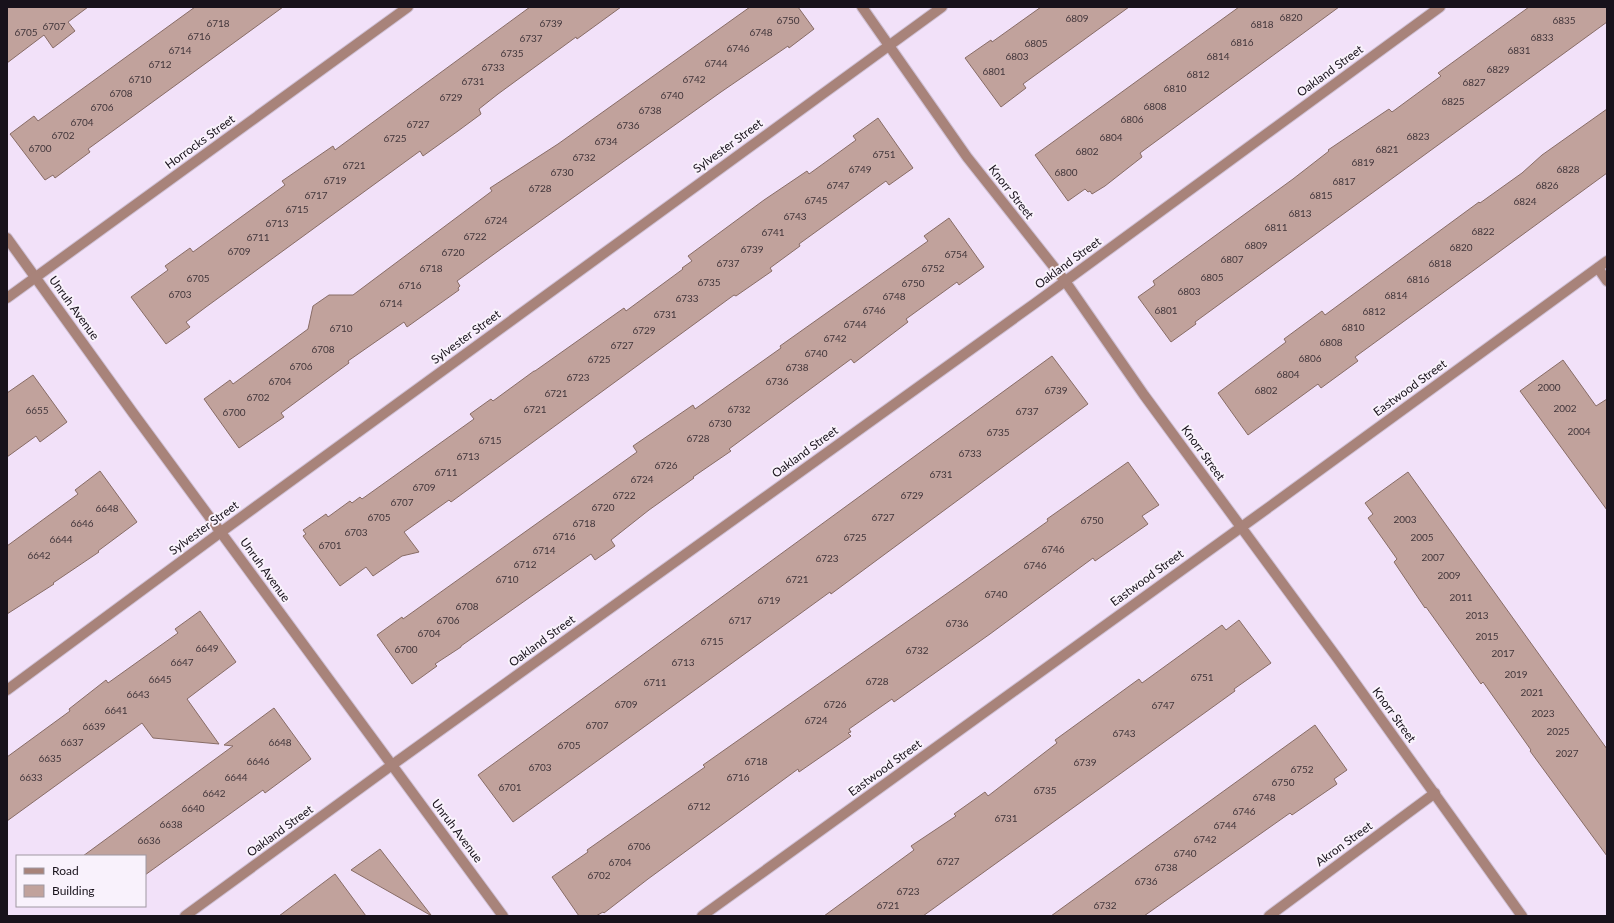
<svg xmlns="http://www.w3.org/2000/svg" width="1614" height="923" font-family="Lato,sans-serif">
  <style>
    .building { fill: #c1a29c; stroke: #886c66 }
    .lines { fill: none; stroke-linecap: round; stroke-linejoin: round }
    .minor-casing { stroke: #cfc0d5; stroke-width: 12 }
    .minor { stroke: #a8837a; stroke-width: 10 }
    .labels { text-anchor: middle; stroke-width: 4; stroke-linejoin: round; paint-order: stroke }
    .number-label { font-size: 10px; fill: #42363b }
    .street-label { font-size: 12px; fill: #18121b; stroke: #f9f2fc }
  </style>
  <rect width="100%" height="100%" fill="#f2e1f9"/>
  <g class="building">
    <polygon points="7,7 88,7 68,22 75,31 53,48 44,35 7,63"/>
    <polygon points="195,7 283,7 88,149 90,152 55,178 53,175 45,180 10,134 34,116 38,121"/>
    <polygon points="530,7 621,7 577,39 576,37 498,94 479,109 481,114 458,131 423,156 420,151 206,307 186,322 190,327 166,344 131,297 168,270 165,266 190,248 193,252 285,185 282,181 333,146 335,150"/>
    <polygon points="750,7 798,7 814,29 789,48 788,46 721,92 501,249 457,281 460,286 458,288 459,290 407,327 404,322 348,361 349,363 281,413 284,417 239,448 204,399 230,380 233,384 308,329 313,306 329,295 353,295 492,191 490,188 558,144"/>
    <polygon points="1041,7 1129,7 1023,84 1026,88 1001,107 965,58 991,40 992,42"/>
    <polygon points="1239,7 1339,7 1140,153 1142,157 1105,186 1092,194 1090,191 1088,192 1085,189 1068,201 1035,155"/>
    <polygon points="1529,7 1607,7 1607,22 1195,322 1196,324 1171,342 1138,297 1155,285 1153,281 1293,179 1329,151 1328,150 1389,109 1392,112 1441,76 1438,73"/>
    <polygon points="1607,109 1607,173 1355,357 1358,361 1321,388 1318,384 1248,435 1218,393 1286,342 1284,339 1322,311 1325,315 1479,202 1480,203 1522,173 1542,155"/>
    <polygon points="878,118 913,168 889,185 886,181 799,244 800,246 770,268 772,271 736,296 734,295 451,502 449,500 404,532 419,552 402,556 373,576 366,567 340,586 303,536 306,534 303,530 326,514 328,517 350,501 352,503 360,497 362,499 474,419 470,414 491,399 493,401 534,371 535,371 624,308 626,311 683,269 682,268 692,261 688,256 764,200 807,171 809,174 834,156 856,140 853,136"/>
    <polygon points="949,218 984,267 959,285 957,282 906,319 908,322 854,363 851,359 729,449 731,451 693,477 694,478 649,510 611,540 615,546 595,560 591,554 461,646 461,647 435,664 437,666 412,684 377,635 402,617 403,619 637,452 633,446 693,405 695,409 781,348 780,346 928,241 924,236"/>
    <polygon points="1052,356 1088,404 831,594 830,592 513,822 478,775"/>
    <polygon points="1563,360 1596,406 1607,399 1607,510 1520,391"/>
    <polygon points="33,375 67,422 40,442 36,436 7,457 7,393"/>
    <polygon points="1128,462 1159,505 1142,516 1148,524 1095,561 1093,558 990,634 894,702 892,699 849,729 851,732 848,733 851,736 799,772 798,769 648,879 604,913 603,912 596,916 579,916 552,877 588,852 587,850 705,767 703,765 959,585 1048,521 1047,519"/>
    <polygon points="100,471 137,522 98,551 99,552 53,583 54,584 7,614 7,546 78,494 75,490"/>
    <polygon points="1408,472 1607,749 1607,856 1530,751 1531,750 1483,682 1481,684 1426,607 1425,608 1394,562 1397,559 1368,518 1373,514 1365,503"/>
    <polygon points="200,611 236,662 187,699 219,744 153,738 142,723 7,821 7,757 70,711 69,709 106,680 108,683 178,633 175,629"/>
    <polygon points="1239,620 1271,663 1234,689 1235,691 923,916 824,916 914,850 911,846 956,816 954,814 985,792 988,796 1057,743 1055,740 1139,679 1142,683 1222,625 1226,630"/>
    <polygon points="274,708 311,759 265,793 263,790 145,875 145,856 83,856 233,746 224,745"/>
    <polygon points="1315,725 1347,770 1334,779 1337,784 1292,815 1290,813 1144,916 1051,916"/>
    <polygon points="380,849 431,915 430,915 351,870"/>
    <polygon points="335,874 366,916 279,916"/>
  </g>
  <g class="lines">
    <defs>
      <g id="minor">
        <polyline points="862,7 967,157 1065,281 1144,395 1338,659 1522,916"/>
        <polyline points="7,238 133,413 503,916"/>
        <polyline points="1598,268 1607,281"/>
        <polyline points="7,298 408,7"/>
        <polyline points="7,690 221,532 942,7"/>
        <polyline points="185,916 392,765 1034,304 1440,7"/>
        <polyline points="702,916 1272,505 1607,261"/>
        <polyline points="1269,916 1435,793"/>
      </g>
    </defs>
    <use href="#minor" class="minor-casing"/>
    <use href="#minor" class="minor"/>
  </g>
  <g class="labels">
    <g class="number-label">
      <text x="1291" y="21">6820</text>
      <text x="1077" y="22">6809</text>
      <text x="788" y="24">6750</text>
      <text x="1564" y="24">6835</text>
      <text x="218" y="27">6718</text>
      <text x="551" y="27">6739</text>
      <text x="1262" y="28">6818</text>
      <text x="54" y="30">6707</text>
      <text x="26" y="36">6705</text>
      <text x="761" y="36">6748</text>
      <text x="199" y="40">6716</text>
      <text x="1542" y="41">6833</text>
      <text x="531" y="42">6737</text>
      <text x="1242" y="46">6816</text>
      <text x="1036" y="47">6805</text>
      <text x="738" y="52">6746</text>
      <text x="180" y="54">6714</text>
      <text x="1519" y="54">6831</text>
      <text x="512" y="57">6735</text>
      <text x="1017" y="60">6803</text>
      <text x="1218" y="60">6814</text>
      <text x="716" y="67">6744</text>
      <text x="160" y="68">6712</text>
      <text x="493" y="71">6733</text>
      <text x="1498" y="73">6829</text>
      <text x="994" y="75">6801</text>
      <text x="1198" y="78">6812</text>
      <text x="140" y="83">6710</text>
      <text x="694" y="83">6742</text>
      <text x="473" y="85">6731</text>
      <text x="1474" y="86">6827</text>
      <text x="1175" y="92">6810</text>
      <text x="121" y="97">6708</text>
      <text x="672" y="99">6740</text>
      <text x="451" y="101">6729</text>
      <text x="1453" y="105">6825</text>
      <text x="1155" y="110">6808</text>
      <text x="102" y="111">6706</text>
      <text x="650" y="114">6738</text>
      <text x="1132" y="123">6806</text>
      <text x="82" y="126">6704</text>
      <text x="418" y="128">6727</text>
      <text x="628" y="129">6736</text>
      <text x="63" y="139">6702</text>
      <text x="1418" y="140">6823</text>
      <text x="1111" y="141">6804</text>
      <text x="395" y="142">6725</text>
      <text x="606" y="145">6734</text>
      <text x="40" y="152">6700</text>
      <text x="1387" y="153">6821</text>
      <text x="1087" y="155">6802</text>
      <text x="884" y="158">6751</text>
      <text x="584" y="161">6732</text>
      <text x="1363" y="166">6819</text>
      <text x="354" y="169">6721</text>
      <text x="860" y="173">6749</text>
      <text x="1568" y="173">6828</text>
      <text x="562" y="176">6730</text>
      <text x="1066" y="176">6800</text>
      <text x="335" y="184">6719</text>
      <text x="1344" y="185">6817</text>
      <text x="838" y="189">6747</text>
      <text x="1547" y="189">6826</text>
      <text x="540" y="192">6728</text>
      <text x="316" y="199">6717</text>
      <text x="1321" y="199">6815</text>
      <text x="816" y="204">6745</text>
      <text x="1525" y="205">6824</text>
      <text x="297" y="213">6715</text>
      <text x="1300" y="217">6813</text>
      <text x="795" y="220">6743</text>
      <text x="496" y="224">6724</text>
      <text x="277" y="227">6713</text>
      <text x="1276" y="231">6811</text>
      <text x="1483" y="235">6822</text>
      <text x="773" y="236">6741</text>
      <text x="475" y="240">6722</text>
      <text x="258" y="241">6711</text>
      <text x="1256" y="249">6809</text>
      <text x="1461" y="251">6820</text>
      <text x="752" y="253">6739</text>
      <text x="239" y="255">6709</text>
      <text x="453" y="256">6720</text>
      <text x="956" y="258">6754</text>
      <text x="1232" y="263">6807</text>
      <text x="728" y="267">6737</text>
      <text x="1440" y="267">6818</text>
      <text x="431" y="272">6718</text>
      <text x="933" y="272">6752</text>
      <text x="1212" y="281">6805</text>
      <text x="198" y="282">6705</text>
      <text x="1418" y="283">6816</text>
      <text x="709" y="286">6735</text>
      <text x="913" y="287">6750</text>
      <text x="410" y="289">6716</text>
      <text x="1189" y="295">6803</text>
      <text x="180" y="298">6703</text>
      <text x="1396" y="299">6814</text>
      <text x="894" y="300">6748</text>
      <text x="687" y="302">6733</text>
      <text x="391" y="307">6714</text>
      <text x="874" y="314">6746</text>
      <text x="1166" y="314">6801</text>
      <text x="1374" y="315">6812</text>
      <text x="665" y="318">6731</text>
      <text x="855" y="328">6744</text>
      <text x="1353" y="331">6810</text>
      <text x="341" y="332">6710</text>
      <text x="644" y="334">6729</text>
      <text x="835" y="342">6742</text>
      <text x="1331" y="346">6808</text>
      <text x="622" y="349">6727</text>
      <text x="323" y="353">6708</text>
      <text x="816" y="357">6740</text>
      <text x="1310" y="362">6806</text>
      <text x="599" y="363">6725</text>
      <text x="301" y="370">6706</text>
      <text x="797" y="371">6738</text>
      <text x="1288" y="378">6804</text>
      <text x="578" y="381">6723</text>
      <text x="280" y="385">6704</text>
      <text x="777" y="385">6736</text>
      <text x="1549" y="391">2000</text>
      <text x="1056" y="394">6739</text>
      <text x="1266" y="394">6802</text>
      <text x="556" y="397">6721</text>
      <text x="258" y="401">6702</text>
      <text x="1565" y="412">2002</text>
      <text x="535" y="413">6721</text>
      <text x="739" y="413">6732</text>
      <text x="37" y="414">6655</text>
      <text x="1027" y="415">6737</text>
      <text x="234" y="416">6700</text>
      <text x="720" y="427">6730</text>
      <text x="1579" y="435">2004</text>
      <text x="998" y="436">6735</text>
      <text x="698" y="442">6728</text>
      <text x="490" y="444">6715</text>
      <text x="970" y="457">6733</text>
      <text x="468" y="460">6713</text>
      <text x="666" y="469">6726</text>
      <text x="446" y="476">6711</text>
      <text x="941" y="478">6731</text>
      <text x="642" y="483">6724</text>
      <text x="424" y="491">6709</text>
      <text x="624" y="499">6722</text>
      <text x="912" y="499">6729</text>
      <text x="402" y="506">6707</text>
      <text x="603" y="511">6720</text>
      <text x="107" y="512">6648</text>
      <text x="379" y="521">6705</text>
      <text x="883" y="521">6727</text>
      <text x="1405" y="523">2003</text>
      <text x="1092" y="524">6750</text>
      <text x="82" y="527">6646</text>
      <text x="584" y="527">6718</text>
      <text x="356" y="536">6703</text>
      <text x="564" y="540">6716</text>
      <text x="855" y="541">6725</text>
      <text x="1422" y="541">2005</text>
      <text x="61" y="543">6644</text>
      <text x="330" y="549">6701</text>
      <text x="1053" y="553">6746</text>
      <text x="544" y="554">6714</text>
      <text x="39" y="559">6642</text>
      <text x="1433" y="561">2007</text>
      <text x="827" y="562">6723</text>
      <text x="525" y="568">6712</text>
      <text x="1035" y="569">6746</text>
      <text x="1449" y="579">2009</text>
      <text x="507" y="583">6710</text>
      <text x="797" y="583">6721</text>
      <text x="996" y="598">6740</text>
      <text x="1461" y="601">2011</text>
      <text x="769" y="604">6719</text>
      <text x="467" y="610">6708</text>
      <text x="1477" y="619">2013</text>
      <text x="448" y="624">6706</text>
      <text x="740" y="624">6717</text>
      <text x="957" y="627">6736</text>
      <text x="429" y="637">6704</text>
      <text x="1487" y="640">2015</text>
      <text x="712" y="645">6715</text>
      <text x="207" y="652">6649</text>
      <text x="406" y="653">6700</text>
      <text x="917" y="654">6732</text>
      <text x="1503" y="657">2017</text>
      <text x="182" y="666">6647</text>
      <text x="683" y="666">6713</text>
      <text x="1516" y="678">2019</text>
      <text x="1202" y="681">6751</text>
      <text x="160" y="683">6645</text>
      <text x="877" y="685">6728</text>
      <text x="655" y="686">6711</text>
      <text x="1532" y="696">2021</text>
      <text x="138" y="698">6643</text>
      <text x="626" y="708">6709</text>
      <text x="835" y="708">6726</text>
      <text x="1163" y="709">6747</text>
      <text x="116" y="714">6641</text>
      <text x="1543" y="717">2023</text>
      <text x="816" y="724">6724</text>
      <text x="597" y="729">6707</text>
      <text x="94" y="730">6639</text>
      <text x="1558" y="735">2025</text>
      <text x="1124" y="737">6743</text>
      <text x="72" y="746">6637</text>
      <text x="280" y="746">6648</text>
      <text x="569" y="749">6705</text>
      <text x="1567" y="757">2027</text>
      <text x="50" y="762">6635</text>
      <text x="258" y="765">6646</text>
      <text x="756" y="765">6718</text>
      <text x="1085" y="766">6739</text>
      <text x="540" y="771">6703</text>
      <text x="1302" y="773">6752</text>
      <text x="31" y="781">6633</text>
      <text x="236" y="781">6644</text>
      <text x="738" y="781">6716</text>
      <text x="1283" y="786">6750</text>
      <text x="510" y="791">6701</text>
      <text x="1045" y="794">6735</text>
      <text x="214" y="797">6642</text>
      <text x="1264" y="801">6748</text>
      <text x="699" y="810">6712</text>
      <text x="193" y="812">6640</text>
      <text x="1244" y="815">6746</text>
      <text x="1006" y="822">6731</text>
      <text x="171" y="828">6638</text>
      <text x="1225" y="829">6744</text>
      <text x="1205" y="843">6742</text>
      <text x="149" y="844">6636</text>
      <text x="639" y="850">6706</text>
      <text x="1185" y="857">6740</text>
      <text x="948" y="865">6727</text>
      <text x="620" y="866">6704</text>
      <text x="1166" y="871">6738</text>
      <text x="599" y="879">6702</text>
      <text x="1146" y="885">6736</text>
      <text x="908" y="895">6723</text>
      <text x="888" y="909">6721</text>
      <text x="1105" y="909">6732</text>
    </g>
    <g class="street-label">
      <text transform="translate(1330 71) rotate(-36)" y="4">Oakland Street</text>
      <text transform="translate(200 142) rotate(-36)" y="4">Horrocks Street</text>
      <text transform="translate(728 146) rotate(-36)" y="4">Sylvester Street</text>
      <text transform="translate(1011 192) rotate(52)" y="4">Knorr Street</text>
      <text transform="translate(1068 263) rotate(-36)" y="4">Oakland Street</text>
      <text transform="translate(74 308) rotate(54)" y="4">Unruh Avenue</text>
      <text transform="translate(466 337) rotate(-36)" y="4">Sylvester Street</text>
      <text transform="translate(1410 388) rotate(-36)" y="4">Eastwood Street</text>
      <text transform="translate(805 452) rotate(-36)" y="4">Oakland Street</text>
      <text transform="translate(1203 453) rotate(54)" y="4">Knorr Street</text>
      <text transform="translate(204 528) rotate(-36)" y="4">Sylvester Street</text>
      <text transform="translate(265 570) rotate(54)" y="4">Unruh Avenue</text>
      <text transform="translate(1147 578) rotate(-36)" y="4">Eastwood Street</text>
      <text transform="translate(542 641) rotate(-36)" y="4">Oakland Street</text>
      <text transform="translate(1394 715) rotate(54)" y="4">Knorr Street</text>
      <text transform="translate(885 768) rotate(-36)" y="4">Eastwood Street</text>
      <text transform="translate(280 831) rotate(-36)" y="4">Oakland Street</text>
      <text transform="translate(457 831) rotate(53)" y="4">Unruh Avenue</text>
      <text transform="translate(1344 844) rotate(-36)" y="4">Akron Street</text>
    </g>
  </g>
  <rect width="1614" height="923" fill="none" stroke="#18121b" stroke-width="16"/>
  <rect x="16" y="855" width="130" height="52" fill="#f9f2fc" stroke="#9f98a2"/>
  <rect x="24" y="868" width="20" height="6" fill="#a8837a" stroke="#9f98a2"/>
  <text x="52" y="875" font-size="12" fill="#18121b">Road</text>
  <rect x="24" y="885" width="20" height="12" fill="#c1a29c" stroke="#9f98a2"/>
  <text x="52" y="895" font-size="12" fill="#18121b">Building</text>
</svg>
